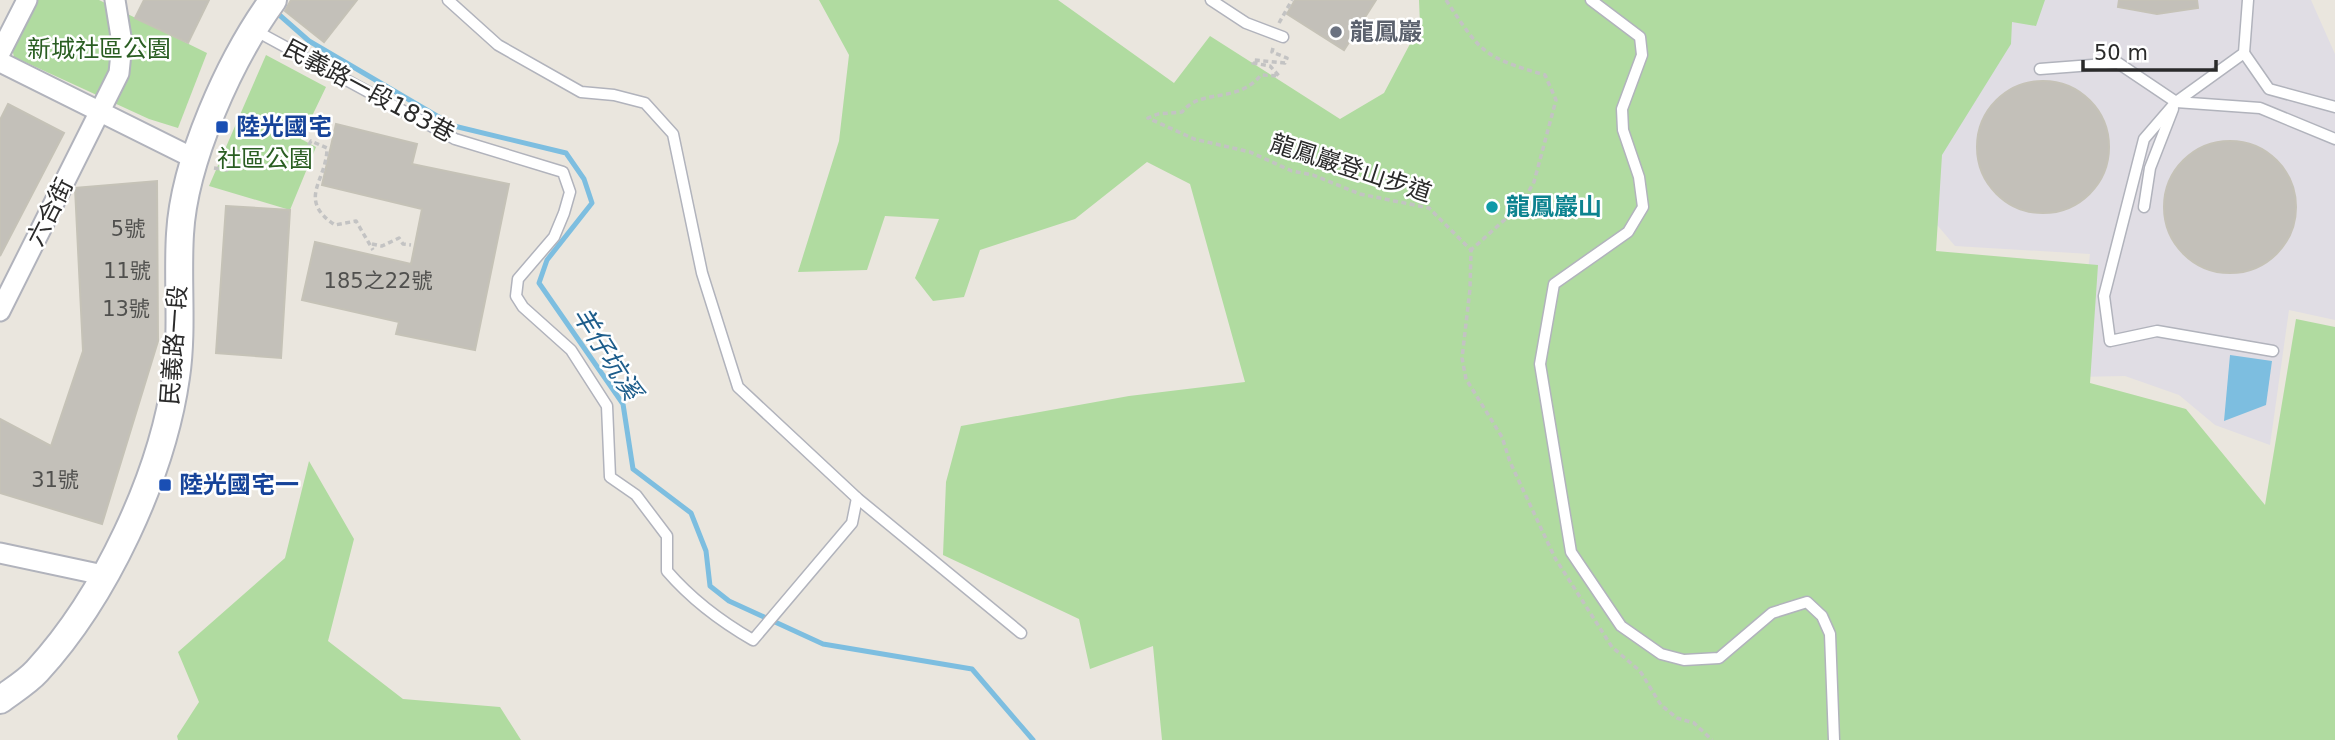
<svg xmlns="http://www.w3.org/2000/svg" width="2335" height="740" font-family="'DejaVu Sans','Noto Sans TC',sans-serif">
  <style>
    .industrial { fill: #e0dde4 }
    .green { fill: #b0dba0 }
    .water { fill: #7dbee0 }
    .lines { fill: none; stroke-linecap: round; stroke-linejoin: round }
    .stream { stroke: #7dbee0; stroke-width: 5 }
    .building { fill: #c3c0b9; stroke: #c5c2b7; stroke-width: 2 }
    .lane-casing { stroke: #b1b3bc; stroke-width: 13 }
    .street-casing { stroke: #b1b3bc; stroke-width: 23 }
    .secondary-casing { stroke: #b1b3bc; stroke-width: 30 }
    .path { stroke: #c3c3c3; stroke-width: 3.5; stroke-dasharray: 5 3.5; stroke-linecap: butt }
    .lane { stroke: #fff; stroke-width: 10 }
    .street { stroke: #fff; stroke-width: 19 }
    .secondary { stroke: #fff; stroke-width: 26 }
    .worship-dot { fill: #6b7280; stroke: #fff; stroke-width: 2.5 }
    .transit-dot { fill: #1a4fb4; stroke: #fff; stroke-width: 2.5 }
    .culture-dot { fill: #0f9aa8; stroke: #fff; stroke-width: 2.5 }
    .labels { text-anchor: middle; stroke-width: 5; stroke-linejoin: round; paint-order: stroke }
    .number-label { font-size: 21px; fill: #50504e }
    .worship-label { font-size: 24px; font-weight: bold; fill: #5b616d; stroke: #fff; text-anchor: start }
    .park-label { font-size: 24px; fill: #2a5e22; stroke: #fff }
    .street-label { font-size: 24px; fill: #2a2a2a; stroke: #fff }
    .transit-label { font-size: 24px; font-weight: bold; fill: #164399; stroke: #fff; text-anchor: start }
    .culture-label { font-size: 24px; font-weight: bold; fill: #0d838f; stroke: #fff; text-anchor: start }
    .water-label { font-size: 26px; font-style: italic; fill: #1d5d8b; stroke: #fff }
  </style>
  <rect width="100%" height="100%" fill="#eae6de"/>
  <polygon class="industrial" points="1981,0 2311,0 2335,54 2335,320 2289,310 2270,445 2215,425 2179,395 2125,376 2075,377 2090,254 1955,246 1932,219 1926,197"/>
  <g class="green">
    <polygon points="32,0 99,0 207,53 178,128 149,119 14,57 10,40"/>
    <polygon points="819,0 1058,0 1174,83 1210,36 1340,119 1384,93 1420,25 1419,0 2045,0 2036,26 2012,22 2011,44 1942,155 1936,251 2098,265 2090,383 2186,409 2265,505 2296,319 2335,327 2335,740 1162,740 1153,646 1090,669 1079,619 943,555 946,482 961,426 1129,396 1245,382 1190,184 1147,162 1075,219 980,250 964,297 933,301 915,278 939,219 885,216 867,270 798,272 839,141 849,55"/>
    <polygon points="266,55 326,87 301,139 316,147 290,210 209,186"/>
    <polygon points="309,461 354,539 328,641 403,699 500,707 521,740 178,740 177,736 199,702 178,652 285,558"/>
  </g>
  <polygon class="water" points="2230,355 2272,361 2266,405 2224,421"/>
  <g class="lines">
    <polyline class="stream" points="276,12 309,41 454,126 566,153 584,179 592,203 547,260 539,283 623,404 633,469 691,513 706,551 710,586 729,601 823,644 972,669 1033,740"/>
  </g>
  <g class="building">
    <polygon points="144,0 209,0 188,43 135,18"/>
    <polygon points="291,0 357,0 324,42 285,11"/>
    <polygon points="1295,0 1376,0 1344,50 1287,14"/>
    <polygon points="2119,0 2197,0 2198,8 2157,14 2118,7"/>
    <circle cx="2043" cy="147" r="66"/>
    <polygon points="8,104 64,133 0,256 0,120"/>
    <polygon points="336,124 417,144 412,164 509,184 475,350 396,334 399,322 302,300 315,242 411,264 422,209 322,185"/>
    <circle cx="2230" cy="207" r="66"/>
    <polygon points="157,181 158,341 102,524 0,493 0,419 51,446 83,351 75,188"/>
    <polygon points="226,206 290,210 281,358 216,353"/>
  </g>
  <g class="lines">
    <defs>
      <g id="lane">
        <polyline points="448,0 498,45 581,92 614,95 645,103 673,134 702,273 738,387 857,498 1021,633"/>
        <polyline points="1211,0 1246,23 1283,37"/>
        <polyline points="1591,0 1640,37 1642,55 1622,109 1623,130 1639,177 1643,207 1628,232 1554,284 1540,364 1571,552 1621,626 1661,654 1684,660 1719,658 1772,613 1807,602 1822,616 1830,634 1834,740"/>
        <path d="M256,31L455,139L563,172L570,192L564,213L554,237L518,279L516,296L523,307L571,350L607,406L610,477L636,495L667,536V571C692,600 720,621 753,640L852,523L857,498"/>
        <polyline points="2244,53 2269,89 2335,107"/>
        <polyline points="2040,69 2118,63 2176,102 2244,53 2248,0"/>
        <polyline points="2176,102 2144,139 2104,296 2110,341 2157,331 2273,351"/>
        <polyline points="2176,102 2260,108 2335,139"/>
        <polyline points="2144,207 2150,168 2173,109"/>
      </g>
      <g id="street">
        <polyline points="0,53 27,0"/>
        <polyline points="0,62 193,158"/>
        <polyline points="0,311 119,73 122,43 115,0"/>
        <polyline points="0,553 103,575"/>
      </g>
      <path id="secondary" d="M0,700C12,691 27,682 37,671C105,597 162,476 176,377C183,330 177,281 180,234C184,161 230,59 273,0"/>
    </defs>
    <use href="#lane" class="lane-casing"/>
    <use href="#street" class="street-casing"/>
    <use href="#secondary" class="secondary-casing"/>
    <g class="path">
      <path d="M1446,0C1481,53 1483,57 1545,75L1556,100L1534,182L1521,205L1471,250"/>
      <polyline points="1279,23 1292,0"/>
      <path d="M1273,48L1272,52L1287,58L1285,63L1254,60L1253,63L1270,66L1279,76L1261,75C1236,105 1202,87 1182,112L1158,114L1148,118L1194,139L1250,152L1292,171L1313,175L1360,194L1429,208L1471,250L1470,289L1462,358L1466,379L1502,437L1510,462L1555,558L1612,647L1640,671L1661,705L1677,718L1694,723L1712,740"/>
      <path d="M214,168L227,170L234,151L243,152L254,166C269,165 282,167 296,167L311,141L327,148C327,181 296,199 335,225L356,221L373,250"/>
      <polyline points="372,244 382,246 399,238 403,244 411,245"/>
    </g>
    <use href="#lane" class="lane"/>
    <use href="#street" class="street"/>
    <use href="#secondary" class="secondary"/>
  </g>
  <circle class="worship-dot" cx="1336" cy="32" r="7"/>
  <g class="transit-dot">
    <rect x="215" y="120" width="14" height="14" rx="3.5"/>
    <rect x="158" y="478" width="14" height="14" rx="3.5"/>
  </g>
  <circle class="culture-dot" cx="1492" cy="207" r="7"/>
  <g class="labels">
    <g class="number-label">
      <text x="128" y="236">5號</text>
      <text x="127" y="278">11號</text>
      <text x="378" y="288">185之22號</text>
      <text x="126" y="316">13號</text>
      <text x="55" y="487">31號</text>
    </g>
    <g class="worship-label">
      <text x="1350" y="40">龍鳳巖</text>
    </g>
    <g class="park-label">
      <text x="99" y="57">新城社區公園</text>
      <text x="265" y="167">社區公園</text>
    </g>
    <g class="street-label">
      <text transform="translate(369 91) rotate(28)" y="8">民義路一段183巷</text>
      <text transform="translate(1351 168) rotate(18)" y="8">龍鳳巖登山步道</text>
      <text transform="translate(50 212) rotate(-63)" y="8">六合街</text>
      <text transform="translate(174 345) rotate(-86)" y="8">民義路一段</text>
    </g>
    <g class="transit-label">
      <text x="236" y="135">陸光國宅</text>
      <text x="179" y="493">陸光國宅一</text>
    </g>
    <g class="culture-label">
      <text x="1506" y="215">龍鳳巖山</text>
    </g>
    <g class="water-label">
      <text transform="translate(607 353) rotate(58)" y="9">羊仔坑溪</text>
    </g>
  </g>
  <path d="M2083 60v10h133v-10" fill="none" stroke="#2a2a2a" stroke-width="3.5"/>
  <text x="2094" y="60" font-size="21" fill="#2a2a2a" stroke="#ffffff" stroke-width="5" paint-order="stroke">50 m</text>
</svg>
